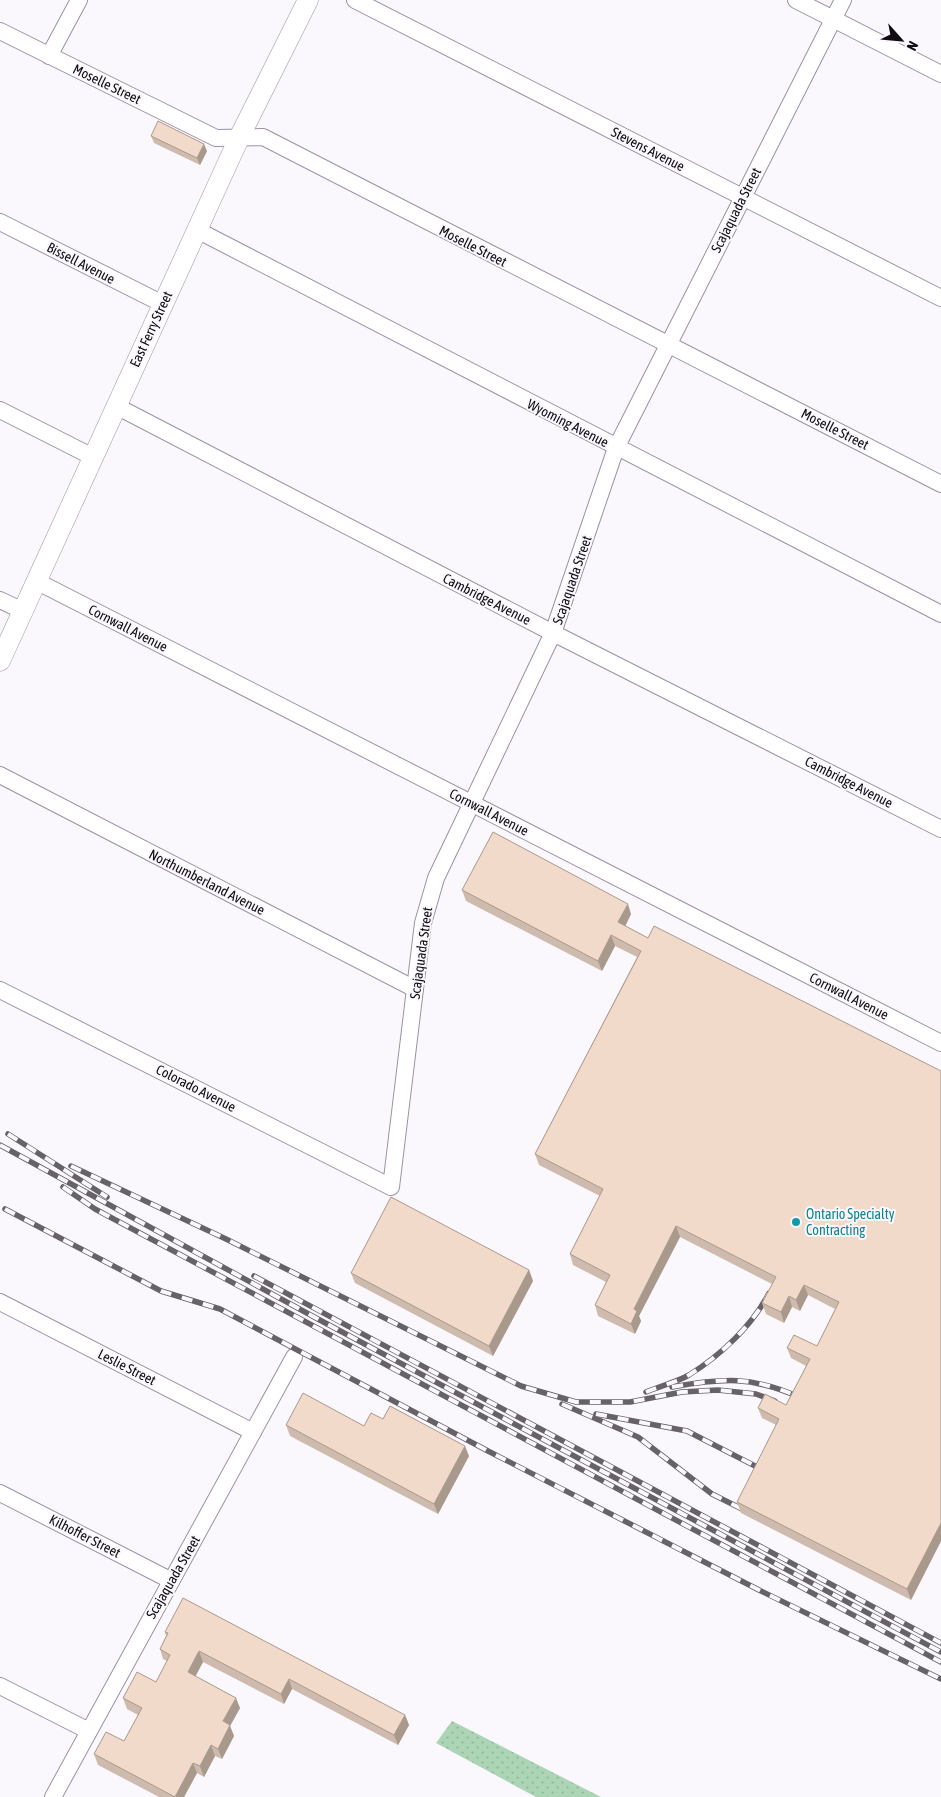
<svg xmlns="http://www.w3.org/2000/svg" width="941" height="1797" font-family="'Asap Condensed',sans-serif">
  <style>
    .grass { fill: url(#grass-dots) }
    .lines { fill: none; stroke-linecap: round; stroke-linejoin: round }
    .minor-casing { stroke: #9d90a6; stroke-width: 18 }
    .tertiary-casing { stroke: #9d90a6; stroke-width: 21 }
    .minor { stroke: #fff; stroke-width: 16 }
    .tertiary { stroke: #fff; stroke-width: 20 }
    .rail-casing { stroke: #666268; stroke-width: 5.5 }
    .rail { stroke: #fbf8fd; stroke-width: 4; stroke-dasharray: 11; stroke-linecap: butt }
    .wall { fill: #cfbbad }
    .shaded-wall { fill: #a9998d }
    .building { fill: #f1dac9; stroke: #a9998d }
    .culture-dot { fill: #0f9aa8; stroke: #fbf8fd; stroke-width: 2 }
    .labels { text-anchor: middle; stroke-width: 4; stroke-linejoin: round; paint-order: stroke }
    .street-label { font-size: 14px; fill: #100b13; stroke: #fbf8fd }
    .culture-label { font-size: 14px; fill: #0d838f; stroke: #fbf8fd; text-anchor: start }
  </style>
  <defs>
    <pattern id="grass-dots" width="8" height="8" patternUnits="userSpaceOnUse" patternTransform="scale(1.25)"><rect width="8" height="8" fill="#acd5b5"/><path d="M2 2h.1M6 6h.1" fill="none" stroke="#93b69b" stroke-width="1.8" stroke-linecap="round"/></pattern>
  </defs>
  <rect width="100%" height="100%" fill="#fbf8fd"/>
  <polygon class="grass" points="452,1721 601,1797 536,1797 436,1743"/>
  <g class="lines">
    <defs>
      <g id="minor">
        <polyline points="355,0 941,298"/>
        <polyline points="796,0 941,74"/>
        <polyline points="0,31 216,138 263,137 941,484"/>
        <polyline points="49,56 79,0"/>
        <polyline points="0,222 163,304"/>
        <polyline points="197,230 941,614"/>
        <polyline points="116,406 553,633 941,829"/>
        <polyline points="0,410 93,457"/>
        <polyline points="36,581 941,1043"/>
        <polyline points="0,600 23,611"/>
        <polyline points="0,775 415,989"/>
        <polyline points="0,990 391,1187 423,923 436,878 553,633 616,448 843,0"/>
        <polyline points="0,1302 253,1432"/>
        <polyline points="0,1493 170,1580"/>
        <polyline points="0,1686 89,1731"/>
        <polyline points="53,1797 294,1357"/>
      </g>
      <polyline id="tertiary" points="0,661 240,136 308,0"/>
    </defs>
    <use href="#minor" class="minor-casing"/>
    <use href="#tertiary" class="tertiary-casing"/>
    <use href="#minor" class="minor"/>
    <use href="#tertiary" class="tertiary"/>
    <defs>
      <g id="rail">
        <polyline points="8,1134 107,1197"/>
        <polyline points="0,1145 316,1318 941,1652"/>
        <polyline points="71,1166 226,1239 521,1386 576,1402 630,1402 682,1392 718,1390 756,1394 775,1401"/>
        <polyline points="63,1187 95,1209 941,1662"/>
        <polyline points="5,1209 161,1291 220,1309 488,1451 759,1590 941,1679"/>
        <polyline points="254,1276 941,1643"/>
        <path d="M672,1387C723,1378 752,1376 799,1397"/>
        <path d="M646,1392C660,1386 677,1382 689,1375C721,1355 752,1326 769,1293"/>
        <polyline points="562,1404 638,1437 712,1494 742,1509"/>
        <polyline points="596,1414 687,1431 763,1470"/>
      </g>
    </defs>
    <use href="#rail" class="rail-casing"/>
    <use href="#rail" class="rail"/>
  </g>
  <g class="wall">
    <polygon points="151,136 207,151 200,165 154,143"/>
    <polygon points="462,890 631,914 625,926 648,938 941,1071 941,1541 911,1600 741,1513 737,1502 776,1425 762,1418 758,1408 786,1405 806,1366 791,1358 787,1348 817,1346 835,1309 808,1295 800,1311 792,1307 784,1323 766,1314 762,1303 772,1284 680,1237 639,1316 641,1321 635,1334 598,1316 595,1305 606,1282 573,1265 570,1254 600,1196 539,1165 535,1154 637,957 615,946 602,971 466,901"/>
    <polygon points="529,1270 533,1281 493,1356 355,1283 351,1273"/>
    <polygon points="383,1419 469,1456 438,1514 290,1436 286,1425 364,1426"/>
    <polygon points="165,1632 405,1715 409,1725 398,1745 292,1689 284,1704 203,1662 195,1676 240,1708 230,1726 234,1736 222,1759 215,1756 204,1777 197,1773 184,1797 159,1797 98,1765 94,1754 124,1741 138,1715 127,1709 123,1698 156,1682 167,1661 163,1659 160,1649 166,1636"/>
  </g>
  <g class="shaded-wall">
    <polygon points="204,144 207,151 200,165 197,158"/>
    <polygon points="628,904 631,914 622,933 618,922"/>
    <polygon points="611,935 615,946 602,971 598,961"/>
    <polygon points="676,1226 680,1237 639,1316 641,1321 635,1334 631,1324 634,1309"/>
    <polygon points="529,1270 533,1281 493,1356 489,1346"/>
    <polygon points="804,1285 808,1295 800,1311 796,1300"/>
    <polygon points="789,1296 792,1307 784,1323 781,1312"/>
    <polygon points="465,1446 469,1456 438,1514 434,1504"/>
    <polygon points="941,1523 941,1541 911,1600 907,1589"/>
    <polygon points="199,1651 203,1662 192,1683 188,1672"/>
    <polygon points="289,1679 292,1689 284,1704 281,1694"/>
    <polygon points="236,1698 240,1708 230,1726 234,1736 222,1759 218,1749 223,1721"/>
    <polygon points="405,1715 409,1725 398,1745 394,1735"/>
    <polygon points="211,1745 215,1756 204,1777 200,1766"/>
    <polygon points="193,1763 197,1773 184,1797 175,1797"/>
  </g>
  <g class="building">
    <polygon points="158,121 204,144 197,158 151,136"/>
    <polygon points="493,832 628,904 618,922 648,938 654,926 941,1071 941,1523 907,1589 737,1502 779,1419 758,1408 765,1394 786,1405 810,1359 787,1348 794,1335 817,1346 839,1302 804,1285 796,1300 789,1296 781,1312 762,1303 776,1277 676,1226 634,1309 637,1311 631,1324 595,1305 610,1275 570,1254 603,1189 535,1154 641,951 611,935 598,961 462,890"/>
    <polygon points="391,1197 529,1270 489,1346 351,1273"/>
    <polygon points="303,1393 364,1426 371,1413 383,1419 390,1406 465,1446 434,1504 286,1425"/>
    <polygon points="183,1598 405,1715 394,1735 289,1679 281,1694 199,1651 188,1672 236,1698 223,1721 230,1725 218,1749 211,1745 200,1766 193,1763 175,1797 94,1754 106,1732 124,1741 142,1708 123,1698 137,1672 156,1682 170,1655 160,1649 168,1633 165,1632"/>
  </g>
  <circle class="culture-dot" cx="796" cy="1222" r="5"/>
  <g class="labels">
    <g class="street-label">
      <text transform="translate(107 84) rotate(26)" y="5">Moselle Street</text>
      <text transform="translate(648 149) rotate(27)" y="5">Stevens Avenue</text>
      <text transform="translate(736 210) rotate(-63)" y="5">Scajaquada Street</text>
      <text transform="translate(473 246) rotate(27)" y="5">Moselle Street</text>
      <text transform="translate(81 263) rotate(27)" y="5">Bissell Avenue</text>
      <text transform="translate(151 329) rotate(-65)" y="5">East Ferry Street</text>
      <text transform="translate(568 423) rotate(27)" y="5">Wyoming Avenue</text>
      <text transform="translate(835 429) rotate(27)" y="5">Moselle Street</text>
      <text transform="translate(572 580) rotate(-71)" y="5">Scajaquada Street</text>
      <text transform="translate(487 599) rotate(27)" y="5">Cambridge Avenue</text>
      <text transform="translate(128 628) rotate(27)" y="5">Cornwall Avenue</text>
      <text transform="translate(849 782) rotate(27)" y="5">Cambridge Avenue</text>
      <text transform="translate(489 812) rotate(27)" y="5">Cornwall Avenue</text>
      <text transform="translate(207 882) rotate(27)" y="5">Northumberland Avenue</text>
      <text transform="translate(421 953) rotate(-82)" y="5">Scajaquada Street</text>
      <text transform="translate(849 996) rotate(27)" y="5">Cornwall Avenue</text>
      <text transform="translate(196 1088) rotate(27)" y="5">Colorado Avenue</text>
      <text transform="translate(127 1367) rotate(27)" y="5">Leslie Street</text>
      <text transform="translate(85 1536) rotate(27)" y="5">Kilhoffer Street</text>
      <text transform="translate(173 1577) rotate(-60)" y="5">Scajaquada Street</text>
    </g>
    <g class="culture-label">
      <text x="806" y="1219">Ontario Specialty<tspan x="806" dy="16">Contracting</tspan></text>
    </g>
  </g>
  <g transform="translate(901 40) rotate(117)" stroke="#fbf8fd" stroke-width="4" paint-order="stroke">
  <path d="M0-4L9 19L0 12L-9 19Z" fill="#100b13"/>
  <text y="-8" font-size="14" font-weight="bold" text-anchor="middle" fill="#100b13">N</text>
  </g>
</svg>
